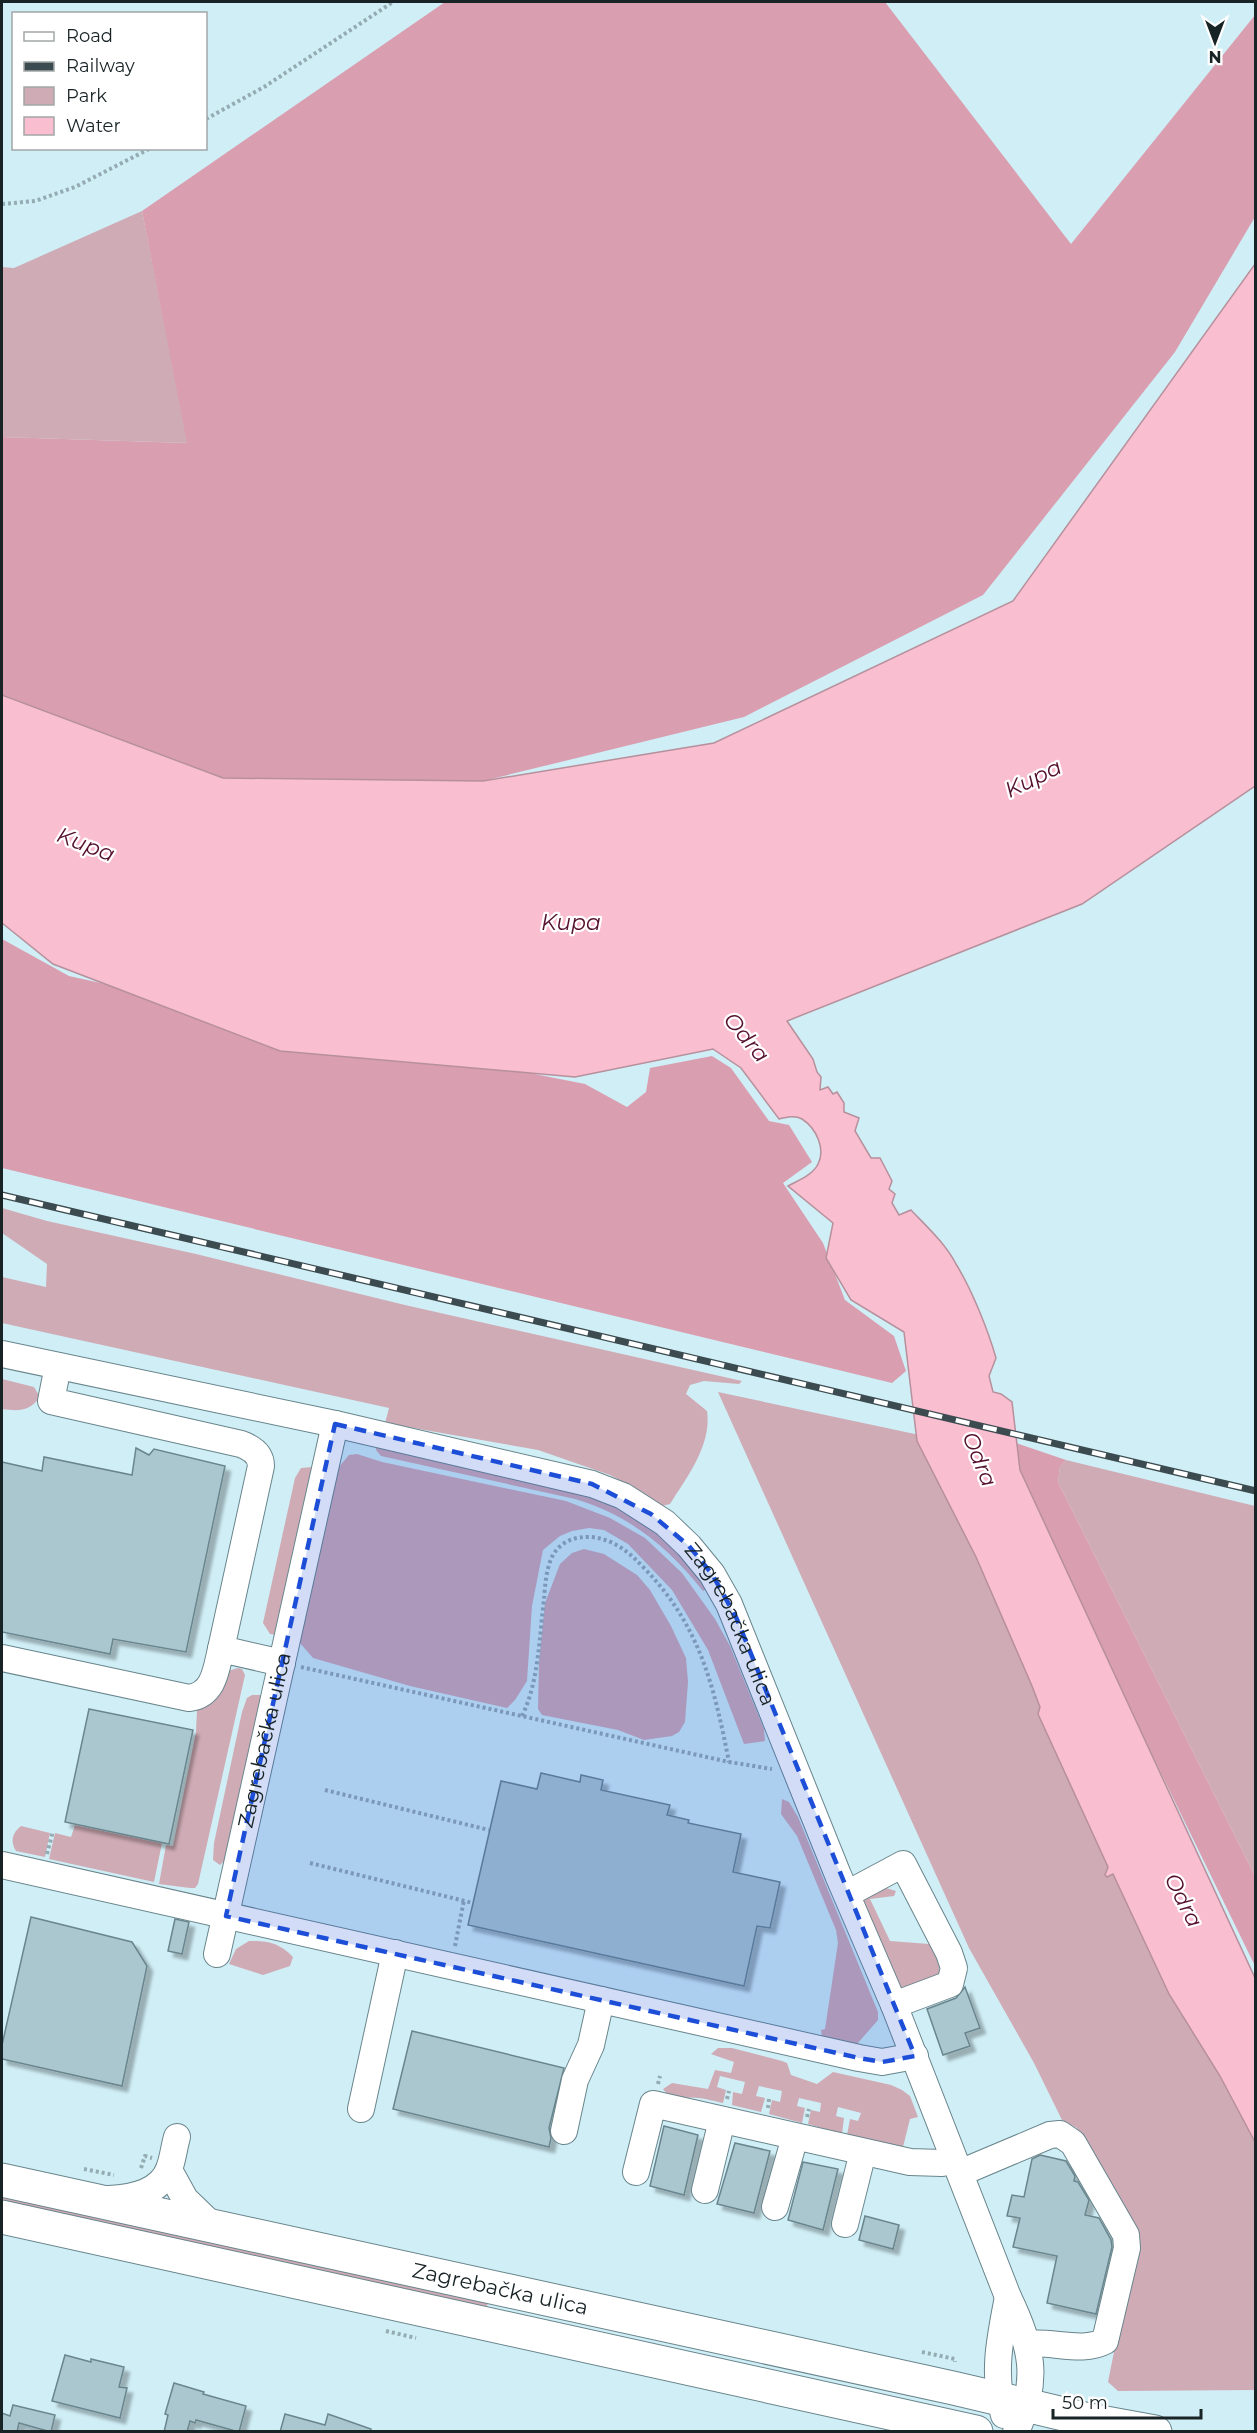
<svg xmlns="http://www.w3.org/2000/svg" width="1257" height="2433" font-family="Montserrat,sans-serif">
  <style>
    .green { fill: #cfabb5 }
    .forest { fill: #d99fb0 }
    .water { fill: #f9becf; stroke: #b6909c; stroke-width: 1.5 }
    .building { fill: #aac7cf; stroke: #6a858d; stroke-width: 1.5; filter: url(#shadow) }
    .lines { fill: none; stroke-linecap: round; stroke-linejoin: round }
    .minor-casing { stroke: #69858c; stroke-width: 28 }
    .major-casing { stroke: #69858c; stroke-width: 35 }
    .path { stroke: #94abb2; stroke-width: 4; stroke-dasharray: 3 3; stroke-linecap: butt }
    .minor { stroke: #fff; stroke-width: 26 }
    .major { stroke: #fff; stroke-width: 33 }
    .rail-casing { stroke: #3c4b4f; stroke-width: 7 }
    .rail { stroke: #fff; stroke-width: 4.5; stroke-dasharray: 14; stroke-linecap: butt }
    .marked { fill: #1d4ed8; fill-opacity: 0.2; stroke: #1d4ed8; stroke-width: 4.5; stroke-dasharray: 12 8; stroke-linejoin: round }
    .labels { text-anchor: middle; stroke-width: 4.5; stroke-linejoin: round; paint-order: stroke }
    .street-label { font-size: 21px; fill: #182326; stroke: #fff }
    .water-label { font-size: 22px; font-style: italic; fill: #55112e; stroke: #fff }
  </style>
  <defs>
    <filter id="shadow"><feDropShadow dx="5.5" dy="5.5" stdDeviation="1.5" flood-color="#0004"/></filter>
  </defs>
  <rect width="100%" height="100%" fill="#d0eef6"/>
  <g class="green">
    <polygon points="142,211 188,443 2,437 2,267 14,268"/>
    <path d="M2,1208L47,1221L196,1254L405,1305L742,1381L739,1384L704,1381L690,1385L686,1394L707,1411C712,1445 687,1477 670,1504L662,1506L642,1492L610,1475L538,1450L385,1423L389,1408L2,1323V1277L46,1287L47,1264L2,1233Z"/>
    <path d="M2,1379L34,1387L40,1397C29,1412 18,1411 2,1409Z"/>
    <polygon points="718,1392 929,1437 1255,2114 1255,2390 1118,2391 1108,2382 1136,2241 1133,2232 1077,2128 1062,2120 1034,2063 969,1948"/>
    <path d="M376,1446L487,1468L610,1502L646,1523L676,1547L707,1588L703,1591C669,1548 628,1514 575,1499L381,1456L376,1450Z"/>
    <polygon points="357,1454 382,1462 566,1501 610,1518 645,1538 682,1573 715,1619 730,1646 764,1729 765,1741 744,1744 708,1650 672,1590 628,1544 604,1530 589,1528 572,1531 560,1536 543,1550 532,1606 527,1681 515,1700 507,1708 410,1686 313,1658 300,1643 338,1468 349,1455"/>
    <polygon points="1066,1460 1255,1506 1255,1876 1058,1482 1060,1467"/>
    <polygon points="313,1467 277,1635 270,1634 263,1623 295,1478 301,1468"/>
    <polygon points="584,1549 604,1554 637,1575 650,1590 671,1626 686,1658 688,1682 685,1722 679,1732 672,1736 644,1740 618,1730 542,1715 538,1709 539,1662 545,1603 560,1564 572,1553"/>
    <polygon points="238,1668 242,1669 245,1675 198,1884 195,1888 190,1888 159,1884 166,1845 173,1846 196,1732 197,1709 228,1671"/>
    <polygon points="252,1695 262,1695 226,1859 220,1865 213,1860 214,1843 242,1712 247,1698"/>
    <polygon points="782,1799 789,1802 798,1817 878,2012 878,2020 857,2044 822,2037 821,2030 825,2029 838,1943 836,1930 797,1836 781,1814"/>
    <polygon points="75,1825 162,1843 154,1882 49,1859 55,1833 71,1837"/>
    <path d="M21,1826L50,1833L45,1857L16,1851C10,1842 12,1833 21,1826Z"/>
    <polygon points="886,1888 896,1891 894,1896 870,1899 890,1941 929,1944 939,1951 939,1976 898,1997 861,1906 862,1898 877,1889"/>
    <path d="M249,1941C269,1941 279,1943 293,1957L290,1966L263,1975L229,1964L236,1949Z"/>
    <path d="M718,2048H732L782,2061L787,2063L791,2075L817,2084L833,2072L891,2085L902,2090L910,2096L918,2117L910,2119L903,2147L847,2135L850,2119L858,2121L861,2113L838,2107L836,2116L844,2118L842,2134L808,2124L811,2110L820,2112L821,2103L799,2098L797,2106L805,2108L802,2123L769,2114L772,2100L780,2102L782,2091L759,2086L756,2096L765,2098L761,2112L732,2105L733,2092L742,2094L745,2082L720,2076L717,2087L726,2090L723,2103C705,2099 691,2094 673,2101L663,2089L672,2083L708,2089L715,2070L731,2073L734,2062L711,2054Z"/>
    <polygon points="2,2198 113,2217 489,2300 486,2309 2,2206"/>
  </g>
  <g class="forest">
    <polygon points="445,2 885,2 1071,244 1255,15 1255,217 1175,352 983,595 744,717 483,781 223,778 2,695 2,437 187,443 142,211"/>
    <polygon points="2,939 69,976 318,1031 585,1084 627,1107 646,1092 650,1068 712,1056 731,1068 769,1121 789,1125 812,1162 783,1183 823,1243 845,1300 894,1336 906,1371 892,1383 2,1168"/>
    <polygon points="1007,1440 1066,1460 1060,1467 1058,1482 1255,1876 1255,1966 1019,1482"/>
  </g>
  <path class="water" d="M1255,264V786L1082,904L787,1021L813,1059L817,1072L821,1077L820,1090L828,1087L833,1094L837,1092L844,1103V1112L859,1118L855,1131L871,1158H880L892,1181L889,1189L895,1194L892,1203L899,1215L911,1210C927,1227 945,1243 956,1264C972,1290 988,1330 996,1358L989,1376L993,1392L1001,1394L1012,1402L1020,1470L1255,1978V2142L1220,2076L1169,1994L1113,1874L1107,1877L1105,1875L1108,1867L1038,1714L1040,1707L1032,1686L976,1557L917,1441L904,1332L851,1300L826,1258L833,1223L788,1186C797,1181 813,1175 818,1164C826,1149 816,1128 802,1119C795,1115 787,1117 779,1119L741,1068L713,1049L575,1077L280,1051L53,964L2,923V695L223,778L483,781L714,743L1013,601Z"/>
  <g class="building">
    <polygon points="136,1448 149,1455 154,1449 225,1466 186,1652 113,1639 110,1654 2,1632 2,1462 42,1471 44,1457 132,1475"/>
    <polygon points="89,1709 193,1730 169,1844 65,1822"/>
    <polygon points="541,1773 580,1782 581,1775 603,1780 601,1790 670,1805 667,1815 689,1820 688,1823 741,1834 733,1872 780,1882 770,1928 757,1926 744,1986 468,1925 501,1781 537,1789"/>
    <polygon points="31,1917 132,1942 147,1966 122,2086 2,2059 2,2045"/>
    <polygon points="175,1919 189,1922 182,1954 168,1951"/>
    <polygon points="965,1987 980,2028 965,2033 970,2046 943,2055 927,2009 956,1998"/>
    <polygon points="412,2031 564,2068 549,2128 551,2138 549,2147 393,2109"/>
    <polygon points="664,2126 698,2135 684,2195 650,2186"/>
    <polygon points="735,2143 770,2151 754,2213 717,2204"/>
    <polygon points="1040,2155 1066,2161 1075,2176 1074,2181 1078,2182 1089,2200 1085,2215 1099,2218 1111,2240 1112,2247 1096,2314 1047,2303 1057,2256 1013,2247 1020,2218 1007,2216 1012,2195 1024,2197 1032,2159"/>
    <polygon points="803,2162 838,2169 823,2230 788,2220"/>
    <polygon points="865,2216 899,2225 893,2249 859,2240"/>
    <polygon points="65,2355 91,2362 91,2359 124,2367 119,2387 127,2388 120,2418 52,2401"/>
    <polygon points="174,2383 204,2392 203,2394 246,2406 239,2432 196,2420 195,2423 190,2421 187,2432 164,2432 168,2415 165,2414"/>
    <polygon points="13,2405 55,2415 51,2432 19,2423 17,2432 2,2432 2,2413 10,2416"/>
    <polygon points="285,2414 325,2425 328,2414 371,2429 371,2432 280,2432"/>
  </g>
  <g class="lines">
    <defs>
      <g id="minor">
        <path id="s1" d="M2,1354L335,1424L592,1484L623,1496L665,1523L689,1546L712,1574L729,1604L838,1875L894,2005L1008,2297C1032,2346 1040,2380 1016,2432"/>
        <path d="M58,1366L51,1401L241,1444C252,1448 261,1454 261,1466L221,1649"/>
        <path d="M2,1658L189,1698C214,1695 216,1670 221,1649L282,1663"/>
        <polyline points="2,1865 859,2058 882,2062 915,2056"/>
        <polyline points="847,1894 903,1864 949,1953 954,1968 950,1984 894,2005"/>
        <path id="s2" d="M217,1954L335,1424"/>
        <polyline points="361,2109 395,1953"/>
        <polyline points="564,2131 575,2080 591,2045 601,2000"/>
        <polyline points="169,2170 185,2199 213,2226"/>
        <polyline points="636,2172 653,2104 910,2162 942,2163"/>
        <path d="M960,2173L1050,2135L1060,2134L1073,2143L1126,2235L1127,2248L1105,2341C1083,2353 1053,2341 1028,2344"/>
        <polyline points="705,2190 722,2120"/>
        <path d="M109,2199C131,2198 160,2193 169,2169C173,2159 174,2147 177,2137"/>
        <polyline points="775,2207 795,2137"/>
        <polyline points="845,2224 863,2152"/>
        <path d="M1004,2415C992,2374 1000,2338 1008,2297"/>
      </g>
      <g id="major">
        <path id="s3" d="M2,2180L953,2388L1089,2420L1155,2432"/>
        <polyline points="2,2217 976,2432"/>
      </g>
    </defs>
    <use href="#minor" class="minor-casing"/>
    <use href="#major" class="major-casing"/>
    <g class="path">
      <polyline points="206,119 264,87 393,2"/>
      <polyline points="2,204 35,201 75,187 151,148"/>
      <polyline points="301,1667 729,1762 772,1769"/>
      <path d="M522,1716C539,1681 539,1638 544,1600C545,1586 546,1568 553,1555C561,1541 576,1536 592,1537C615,1540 629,1552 645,1569C700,1626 714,1686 729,1762"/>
      <polyline points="325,1790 489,1830"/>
      <polyline points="47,1854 53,1831"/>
      <polyline points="310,1863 473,1903"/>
      <polyline points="455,1946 464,1900"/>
      <polyline points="658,2084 660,2076"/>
      <polyline points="727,2099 729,2091"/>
      <polyline points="768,2108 769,2099"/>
      <polyline points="807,2117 809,2109"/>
      <polyline points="141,2168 145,2156 152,2158"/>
      <polyline points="84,2169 114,2175"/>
      <polyline points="386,2331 416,2338"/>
      <polyline points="922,2352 955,2359 955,2362"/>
    </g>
    <use href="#minor" class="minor"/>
    <use href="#major" class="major"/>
    <defs>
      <polyline id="rail" points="2,1195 1256,1491"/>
    </defs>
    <use href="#rail" class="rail-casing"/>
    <use href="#rail" class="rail"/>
  </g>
  <path class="marked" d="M335,1424L592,1484L651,1514L689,1546L712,1574L736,1617L915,2056L882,2062L859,2058L226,1916Z"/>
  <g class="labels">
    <g class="street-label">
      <text dy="7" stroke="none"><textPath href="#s1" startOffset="810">Zagrebačka ulica</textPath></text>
      <text dy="7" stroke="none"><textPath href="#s2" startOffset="219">Zagrebačka ulica</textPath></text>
      <text dy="7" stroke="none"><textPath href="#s3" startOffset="510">Zagrebačka ulica</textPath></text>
    </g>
    <g class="water-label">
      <text transform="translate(1033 778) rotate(-26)" y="8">Kupa</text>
      <text transform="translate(86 844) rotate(21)" y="8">Kupa</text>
      <text x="571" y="930">Kupa</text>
      <text transform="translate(747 1037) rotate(50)" y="8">Odra</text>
      <text transform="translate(980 1459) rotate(68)" y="8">Odra</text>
      <text transform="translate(1184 1900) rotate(63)" y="8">Odra</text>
    </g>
  </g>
  <rect width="1257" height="2433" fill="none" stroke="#182326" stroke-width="6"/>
  <rect x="12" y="12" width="195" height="138" fill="#ffffff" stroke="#a3a7a8" stroke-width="1.5"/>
  <rect x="24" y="32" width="30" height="9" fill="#ffffff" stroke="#a3a7a8" stroke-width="1.5"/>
  <text x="66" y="42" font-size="18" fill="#182326">Road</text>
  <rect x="24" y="62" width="30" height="9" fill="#3c4b4f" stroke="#a3a7a8" stroke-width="1.5"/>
  <text x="66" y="72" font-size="18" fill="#182326">Railway</text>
  <rect x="24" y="87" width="30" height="18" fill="#cfabb5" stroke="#a3a7a8" stroke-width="1.5"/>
  <text x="66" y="102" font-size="18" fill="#182326">Park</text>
  <rect x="24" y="117" width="30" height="18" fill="#f9becf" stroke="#a3a7a8" stroke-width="1.5"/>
  <text x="66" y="132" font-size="18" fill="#182326">Water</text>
  <g transform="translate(1215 42) rotate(180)" stroke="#ffffff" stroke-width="4.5" paint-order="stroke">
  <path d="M0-4.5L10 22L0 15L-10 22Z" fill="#182326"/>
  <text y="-9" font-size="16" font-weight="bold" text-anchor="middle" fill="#182326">N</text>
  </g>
  <path d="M1053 2409v9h148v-9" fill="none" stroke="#182326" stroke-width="3"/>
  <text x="1062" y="2409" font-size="18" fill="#182326" stroke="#ffffff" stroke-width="4.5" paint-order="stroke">50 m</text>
</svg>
